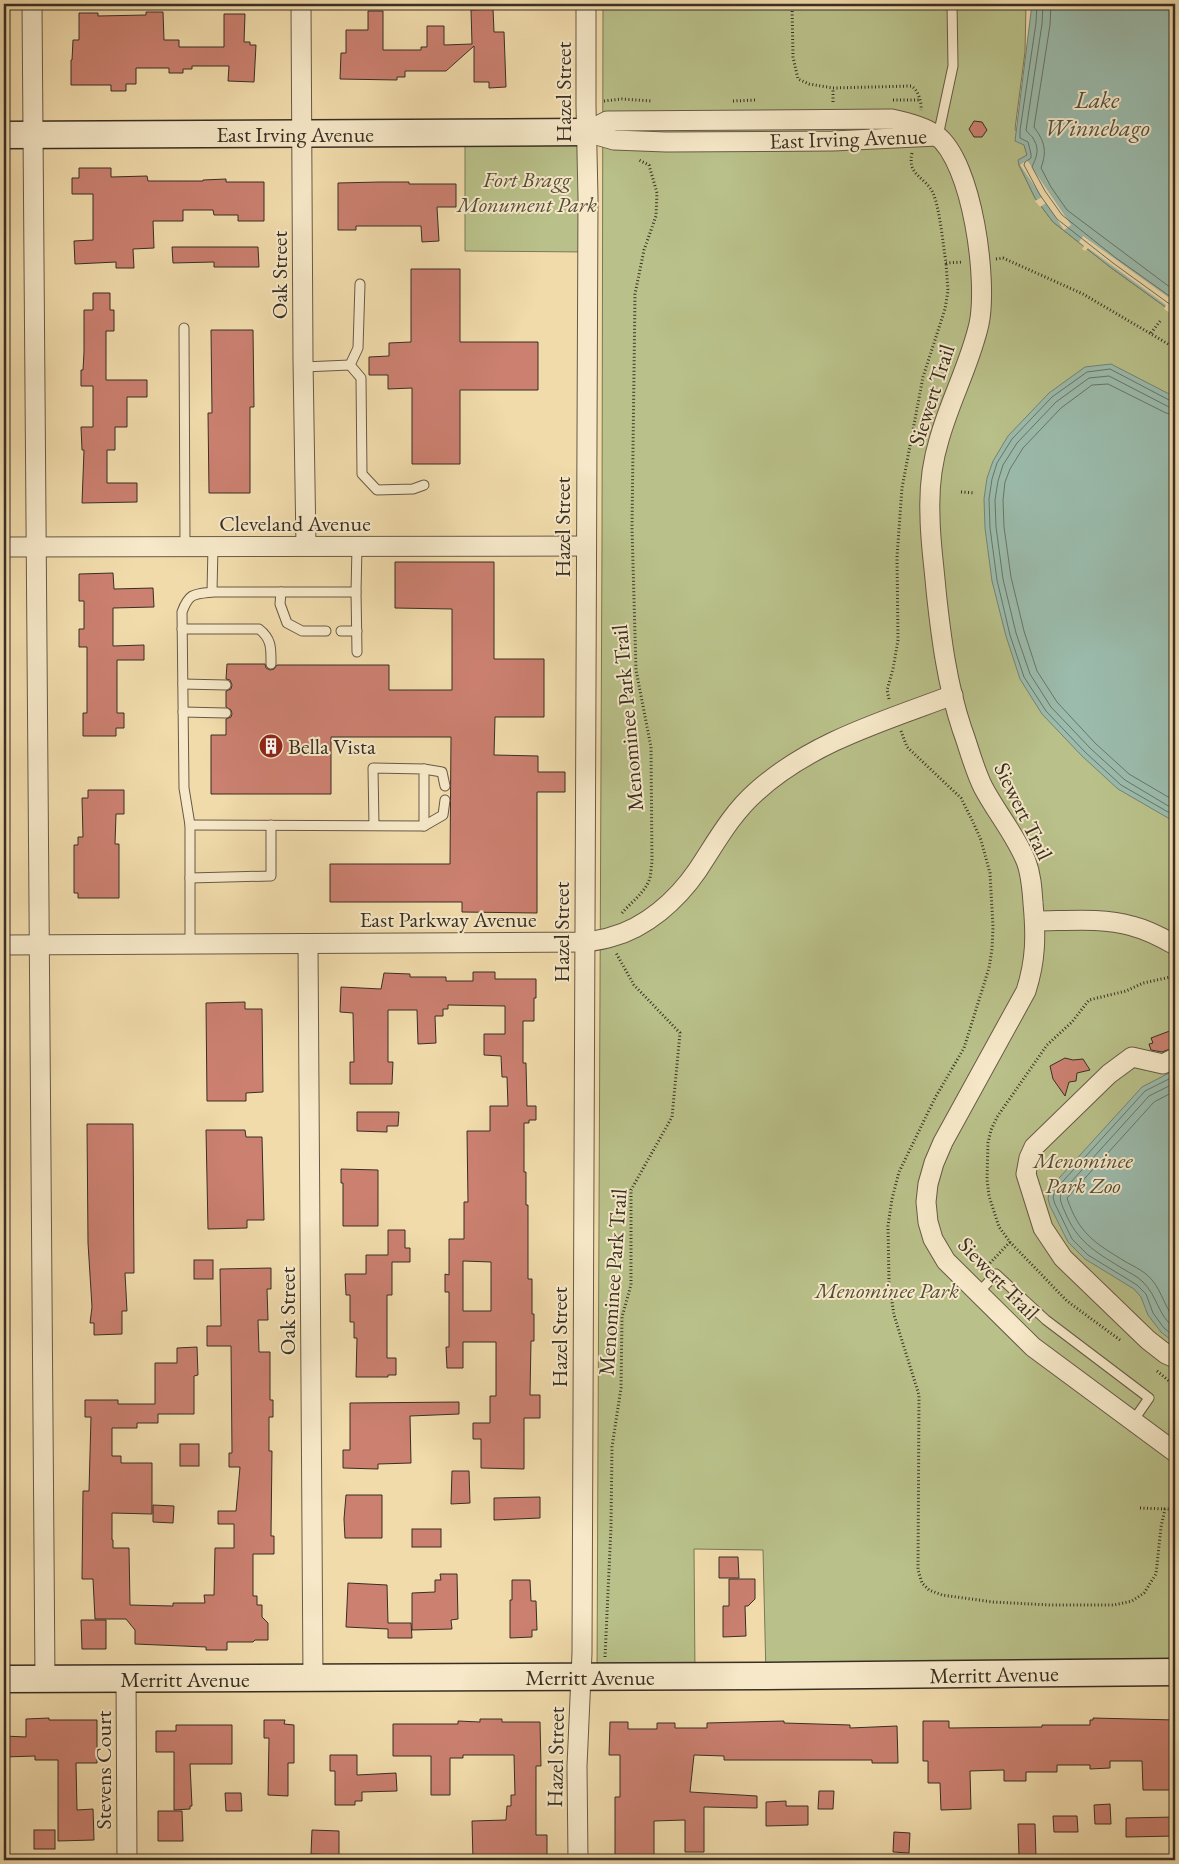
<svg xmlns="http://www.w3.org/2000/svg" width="1179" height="1864" font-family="'EB Garamond',serif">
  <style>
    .green { fill: #b9c089; stroke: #797856 }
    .water { fill: #9bbbac; stroke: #748376 }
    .pier { fill: #f1dbab }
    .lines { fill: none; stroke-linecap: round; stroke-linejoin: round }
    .shore { stroke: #6a7568; stroke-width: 1 }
    .building { fill: #cb8070; stroke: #392f24; fill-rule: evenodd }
    .lane-casing { stroke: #675a46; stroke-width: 11 }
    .street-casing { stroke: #675a46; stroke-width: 21 }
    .secondary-casing { stroke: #392f24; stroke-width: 29 }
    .path { stroke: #392f24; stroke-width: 3; stroke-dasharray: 1 2.5; stroke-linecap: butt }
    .lane { stroke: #f6e8c8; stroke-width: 9 }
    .street { stroke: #f6e8c8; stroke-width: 19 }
    .secondary { stroke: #f6e8c8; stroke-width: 26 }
    .labels { text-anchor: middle; stroke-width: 4; stroke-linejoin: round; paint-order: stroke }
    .street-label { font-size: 22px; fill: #392f24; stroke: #f6e8c8 }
    .park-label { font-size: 22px; font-style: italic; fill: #534c38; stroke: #f6e8c8 }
    .poi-label { font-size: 22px; fill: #392f24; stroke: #f6e8c8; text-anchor: start }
    .water-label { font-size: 24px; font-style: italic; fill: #525246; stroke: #f6e8c8 }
  </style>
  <rect width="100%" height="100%" fill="#f1dbab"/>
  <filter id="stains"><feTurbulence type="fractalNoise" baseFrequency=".004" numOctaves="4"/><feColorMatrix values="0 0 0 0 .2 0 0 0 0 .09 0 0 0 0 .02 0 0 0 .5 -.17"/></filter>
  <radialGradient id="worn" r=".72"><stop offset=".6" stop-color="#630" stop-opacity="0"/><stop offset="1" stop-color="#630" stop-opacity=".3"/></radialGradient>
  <g class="green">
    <polygon points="603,4 1026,4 1025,52 1015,129 1024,144 1027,155 1019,160 1019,165 1035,198 1053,222 1110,267 1175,314 1175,1661 766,1676 763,1550 694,1549 695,1676 597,1676 602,540"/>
    <polygon points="586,132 588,252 465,251 465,133"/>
  </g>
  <g class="water">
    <polygon points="1032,4 1175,4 1175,314 1110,267 1053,222 1035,198 1019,165 1018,160 1027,155 1024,145 1015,141"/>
    <polygon points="1111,364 1175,397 1175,822 1118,789 1082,756 1042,714 1020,679 1006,636 992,581 985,528 984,499 987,478 993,461 1008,436 1049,393 1085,367"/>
    <polygon points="1175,1070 1175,1343 1161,1332 1148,1315 1141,1297 1134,1289 1085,1259 1068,1242 1050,1206 1048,1199 1050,1188 1142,1087"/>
  </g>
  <g class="pier">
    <polygon points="1027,160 1071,225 1064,230 1046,203 1040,207 1035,201 1042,197 1020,165"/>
    <polygon points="1083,236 1175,302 1175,311 1173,310 1170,313 1164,309 1166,305 1088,248 1085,251 1082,249 1084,246 1079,242"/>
  </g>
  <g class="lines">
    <g class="shore">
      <polyline points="1037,4 1036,23 1020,130 1020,138 1028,142 1031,154 1031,158 1025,162 1024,165 1040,195 1057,219 1113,263 1175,308"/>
      <path d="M1043,4L1042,24L1026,130C1028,134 1032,135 1034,140C1040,150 1036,158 1032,167L1045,191L1062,215L1116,258L1175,300"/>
      <path d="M1051,4L1050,25L1034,127C1045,142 1047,151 1041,168L1051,187L1067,210L1175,291"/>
      <polyline points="1175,401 1171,401 1110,369 1087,372 1052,397 1012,439 997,463 992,479 989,499 990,528 997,580 1010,635 1024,677 1046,711 1085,752 1121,785 1175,816"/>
      <polyline points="1175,408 1169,407 1109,376 1089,378 1056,402 1017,443 1003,465 998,481 995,500 996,527 1003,579 1016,633 1030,674 1051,707 1090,748 1125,780 1175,810"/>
      <polyline points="1175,415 1166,413 1108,384 1092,385 1061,408 1023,448 1010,469 1005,482 1003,500 1004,527 1011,577 1024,631 1037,671 1057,702 1095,743 1129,774 1175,801"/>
      <polyline points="1175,1076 1145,1091 1055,1190 1053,1198 1055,1204 1072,1239 1088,1255 1137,1285 1146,1294 1153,1313 1164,1328 1175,1337"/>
      <path d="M1175,1083L1149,1096L1061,1193C1059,1200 1062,1205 1065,1212C1077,1241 1094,1251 1120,1267C1128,1272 1137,1276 1143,1282C1158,1297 1157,1314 1175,1329"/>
      <path d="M1175,1091L1154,1102L1067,1198C1079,1234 1095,1243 1126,1262C1133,1266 1140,1269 1146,1274C1161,1286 1163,1305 1175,1320"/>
    </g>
  </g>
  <g class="building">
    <polygon points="493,9 494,32 504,32 506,87 489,88 489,82 474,82 474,46 446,71 405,71 405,77 397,77 397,80 340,79 341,53 346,53 346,30 368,30 368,11 383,11 383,50 421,50 421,47 427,47 427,26 444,26 444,45 472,44 471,10"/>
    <polygon points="146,12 163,12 164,40 179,40 179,47 224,47 224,14 245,14 244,42 250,42 250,45 256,45 254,82 228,81 229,66 192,66 192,69 183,69 183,73 169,73 169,68 136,68 136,84 126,84 126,91 111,91 111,85 71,85 71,60 72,60 73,40 79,40 79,13 98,13 98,16 146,15"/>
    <polygon points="974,121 982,122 987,130 982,137 974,137 969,129"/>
    <polygon points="79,168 111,168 111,177 147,176 148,181 203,181 203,180 226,179 226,182 264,182 264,221 238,221 238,215 214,215 213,210 183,210 183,221 153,221 154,248 133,249 134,268 116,268 116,262 75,264 74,241 93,240 93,194 72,194 72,178 79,178"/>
    <polygon points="380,182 409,182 409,184 456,184 456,207 437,207 439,241 422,242 421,226 356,226 356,230 338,230 338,183"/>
    <polygon points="172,247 258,247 259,267 214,267 214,262 173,263"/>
    <polygon points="411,269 460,269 460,342 538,342 538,390 460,390 460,464 412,464 412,388 388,389 388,375 369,375 369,357 389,356 389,343 411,342"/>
    <polygon points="93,293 110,293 110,310 114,310 114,331 106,331 106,380 147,380 147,397 127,397 127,427 115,427 115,450 107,450 107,483 137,483 137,502 82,503 84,450 82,450 81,427 93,427 93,386 81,386 81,370 83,370 84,352 84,310 93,310"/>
    <polygon points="211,330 253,330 254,407 250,407 250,493 209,493 208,413 212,413"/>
    <polygon points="395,562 494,562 494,659 544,659 544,717 495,717 494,755 538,756 538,772 565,772 565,792 537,792 537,913 462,912 462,902 330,902 330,864 450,864 451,737 331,737 331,794 211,794 211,735 226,735 226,719 231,717 232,714 231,710 226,707 226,691 231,689 232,685 230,680 226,679 227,664 265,664 266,668 270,670 274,669 277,665 389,665 389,690 452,690 452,609 395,608"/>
    <polygon points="113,573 114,589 153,588 154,607 113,608 113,646 144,645 144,660 117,660 117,713 124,713 124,728 116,728 116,736 83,736 83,713 87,713 87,647 79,647 79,629 84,629 84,601 79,601 79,574"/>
    <polygon points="88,790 124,790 124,814 116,814 115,844 119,844 119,898 78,898 78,893 74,893 74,845 78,845 78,837 83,837 82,798 88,798"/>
    <path d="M473,972H495V979H536V998H534V1021H523V1063H526L527,1106H536V1120H529V1123H524V1172H526V1205H528V1279H532V1314H534V1341H531L530,1395H540V1418H524V1469L481,1468V1439H473V1423H490V1396H496V1342H463V1368H447L446,1347H449V1292H445V1274L449,1275V1239H464V1202H468L467,1131H490V1106H508L507,1077H502L501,1056L484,1055V1034H505V1006L448,1005V1009H443V1016H435L436,1043L418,1044L417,1010H388V1062H393L392,1084H350V1062H354L353,1013L340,1012L341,987L381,989L384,973L410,974V977H446V981H473ZM463,1261L491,1262V1311H463Z"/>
    <polygon points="245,1002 245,1009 262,1009 263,1092 246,1093 246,1101 207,1101 206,1003"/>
    <polygon points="1175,1029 1175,1047 1162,1052 1151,1050 1149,1044 1153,1043 1151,1038"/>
    <polygon points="1065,1058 1073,1060 1083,1059 1090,1070 1077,1073 1076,1081 1069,1082 1065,1096 1053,1079 1050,1066"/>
    <polygon points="357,1112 399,1112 398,1126 387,1126 387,1132 357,1131"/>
    <polygon points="87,1124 133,1124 134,1273 125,1273 127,1311 122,1311 122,1334 94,1335 94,1323 90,1323 92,1307 88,1243"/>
    <polygon points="206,1130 245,1130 246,1137 262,1137 264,1220 247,1220 247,1228 208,1229"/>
    <polygon points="341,1169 378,1170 378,1226 343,1226 343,1183 341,1183"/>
    <polygon points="388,1230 405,1230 405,1248 410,1248 410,1262 392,1262 392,1295 387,1295 387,1358 396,1358 396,1375 388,1375 388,1377 356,1377 357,1338 354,1338 354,1322 350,1322 350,1295 346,1295 345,1274 366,1274 366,1255 388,1255"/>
    <rect x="194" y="1260" width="19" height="19"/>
    <polygon points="271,1268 271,1289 267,1289 268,1320 258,1320 259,1352 270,1352 270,1400 273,1400 273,1417 269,1417 269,1451 272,1451 271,1536 274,1536 274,1554 253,1554 253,1596 257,1596 257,1605 262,1605 262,1617 268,1623 268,1640 255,1640 253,1642 227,1642 227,1650 206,1650 206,1647 135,1644 135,1630 126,1619 95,1619 93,1579 82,1579 83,1491 89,1491 91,1417 85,1417 85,1400 118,1400 118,1404 155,1404 155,1363 177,1363 177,1348 197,1347 198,1375 194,1376 194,1414 158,1414 158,1423 137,1423 137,1428 112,1428 112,1456 121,1456 121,1463 152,1463 152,1514 112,1513 112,1540 113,1540 113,1548 129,1548 130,1605 173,1606 173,1603 205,1603 204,1595 214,1595 215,1548 234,1548 234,1524 218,1524 218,1511 236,1511 240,1467 229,1467 229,1453 232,1453 231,1346 207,1346 207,1326 221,1326 220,1269"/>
    <polygon points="459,1402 459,1414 410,1416 411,1463 378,1464 378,1469 343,1468 343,1450 350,1450 350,1403"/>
    <rect x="180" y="1444" width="19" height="22"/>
    <polygon points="452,1471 469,1471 470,1503 451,1504"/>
    <polygon points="346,1495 382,1495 382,1538 345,1538 344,1519"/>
    <polygon points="540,1497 540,1518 494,1520 494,1498"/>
    <polygon points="153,1505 174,1506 173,1523 153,1522"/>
    <rect x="412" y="1529" width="29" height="18"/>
    <polygon points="719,1557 738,1557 739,1578 719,1578"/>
    <polygon points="440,1574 457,1574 458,1619 451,1620 452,1629 412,1630 412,1593 435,1592 435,1580 441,1580"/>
    <polygon points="729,1579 755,1579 755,1599 748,1606 745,1606 746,1636 723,1637 723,1606 729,1606"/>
    <polygon points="512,1580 530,1580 531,1601 536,1601 537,1630 532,1630 532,1637 510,1638 510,1600 512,1600"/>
    <polygon points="348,1583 387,1585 388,1623 411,1623 412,1638 388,1638 388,1629 346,1627"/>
    <polygon points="81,1620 106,1620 106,1649 82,1649"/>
    <polygon points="49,1718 49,1720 97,1720 97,1763 76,1763 77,1810 93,1809 94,1840 58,1841 58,1760 35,1760 35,1756 4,1757 4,1736 26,1737 26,1719"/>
    <polygon points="1093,1718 1175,1720 1174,1790 1143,1790 1142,1761 1110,1761 1110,1768 1090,1769 1090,1765 1057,1765 1057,1772 1026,1772 1026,1781 1004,1781 1004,1770 970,1771 971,1809 941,1810 940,1783 928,1783 928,1761 923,1761 923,1721 949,1721 949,1728 1042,1727 1042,1725 1090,1725 1090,1720 1093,1720"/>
    <polygon points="480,1719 502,1719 502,1722 540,1722 541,1766 536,1766 536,1835 547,1835 547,1857 494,1856 494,1860 473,1860 472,1821 506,1820 507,1806 511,1806 511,1795 515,1795 514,1755 463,1755 463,1758 450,1758 450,1795 431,1795 431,1756 393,1756 393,1724 458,1724 458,1721 480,1722"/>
    <polygon points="264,1720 285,1720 284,1724 294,1725 294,1763 288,1763 288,1796 268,1795 269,1738 264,1738"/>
    <polygon points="784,1721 784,1723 850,1725 850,1728 897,1726 898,1763 872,1763 872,1760 724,1760 724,1756 694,1755 690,1792 757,1796 757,1808 704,1807 704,1852 685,1852 685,1820 654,1821 654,1860 615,1860 615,1797 620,1797 620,1755 609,1755 610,1722 628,1722 628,1729 657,1729 657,1723 675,1723 675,1728 707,1728 707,1723"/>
    <polygon points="176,1725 232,1725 232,1764 190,1764 192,1806 190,1806 190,1809 174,1810 174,1752 156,1752 156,1731 176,1731"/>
    <polygon points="330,1755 357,1755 357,1775 396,1773 397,1791 362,1792 362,1801 355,1801 355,1805 335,1805 335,1771 330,1771"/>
    <polygon points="819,1791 834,1791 833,1809 818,1809"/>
    <polygon points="225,1793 241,1793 242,1811 226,1811"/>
    <polygon points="786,1801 786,1806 808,1806 808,1825 766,1826 766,1802"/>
    <polygon points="1110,1804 1111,1824 1095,1824 1094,1805"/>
    <polygon points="158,1811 182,1811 183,1841 158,1841"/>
    <polygon points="1053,1816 1077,1816 1078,1832 1054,1832"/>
    <polygon points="1175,1817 1175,1836 1126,1837 1126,1818"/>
    <polygon points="1018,1824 1035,1824 1036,1857 1019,1857"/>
    <rect x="34" y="1830" width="21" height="19"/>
    <polygon points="312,1830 339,1831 339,1855 311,1854"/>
    <polygon points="894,1832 910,1833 909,1853 893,1852"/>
  </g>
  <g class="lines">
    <defs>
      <g id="lane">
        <polyline points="938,136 953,66 952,4"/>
        <polyline points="184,328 185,546"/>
        <polyline points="350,365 358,348 360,284"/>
        <polyline points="303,367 350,365 361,378 362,474 377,490 413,489 424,485"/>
        <polyline points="212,592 356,592 357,547"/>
        <polyline points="281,592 280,604 287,623 302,631 326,631"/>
        <polyline points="356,592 357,652"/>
        <path d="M182,629H259C272,639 271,649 271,664"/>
        <polyline points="341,631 357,631"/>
        <polyline points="183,684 226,685"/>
        <polyline points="183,712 226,713"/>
        <polyline points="424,769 442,772 445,786"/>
        <polyline points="190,825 424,826 424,769 373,768 374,826"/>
        <polyline points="424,826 443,815 445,800"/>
        <polyline points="190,878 271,876 271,825"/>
        <path d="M190,944V825L184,788L182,612C189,593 194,594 212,592L213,546"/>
        <polyline points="978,1293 996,1274 1046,1320 1149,1398 1133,1421"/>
      </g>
      <g id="street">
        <polyline points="32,4 45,1679"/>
        <polyline points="301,4 303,360 306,546"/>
        <path d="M586,132L607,121L892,119C907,122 923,126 936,135C973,162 988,282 979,324C970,364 950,400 939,440C932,463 929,490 930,515C930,540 934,565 936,590C941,637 947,684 962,729C969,748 974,769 983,787C996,812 1015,834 1026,861C1031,874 1032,888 1033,903C1036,935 1036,960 1026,991L943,1142L934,1163L928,1184L926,1202L928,1222L933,1239L946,1261L1033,1347L1175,1452"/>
        <polyline points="586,132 614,140 666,142 833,141 937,136"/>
        <polyline points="4,547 586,546"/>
        <path d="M1035,921C1066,921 1102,917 1132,926C1148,930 1161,937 1175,945"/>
        <polyline points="308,944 313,1678"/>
        <path d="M4,945L585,942C593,941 602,940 611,937C646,928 677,900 697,871C715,844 731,814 756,792C811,742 884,721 953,695"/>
        <polyline points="1175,1058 1163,1064 1132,1057 1109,1074 1034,1147 1029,1158 1026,1174 1043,1228 1063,1258 1148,1340 1166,1354 1175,1358"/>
        <polyline points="126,1679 127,1860"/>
        <polyline points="578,1860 577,1766 582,1653 588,198 586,106 586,4"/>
      </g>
      <g id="secondary">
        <polyline points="4,135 586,132"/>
        <polyline points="4,1679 766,1676 1175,1672"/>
      </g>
    </defs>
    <use href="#lane" class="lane-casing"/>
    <use href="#street" class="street-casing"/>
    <use href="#secondary" class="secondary-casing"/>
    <g class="path">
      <path d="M792,4L793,57L798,79L809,84L833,88L911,86C918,89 922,103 921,110"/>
      <polyline points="893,100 919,100"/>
      <polyline points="604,101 622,99 652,101"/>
      <polyline points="733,101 756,100"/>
      <polyline points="833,102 833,88"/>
      <path d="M912,153C907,176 925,176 933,193C940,209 943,245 946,263L963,262"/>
      <polyline points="996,259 1003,258 1083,294 1175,348"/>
      <polyline points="1151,333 1161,320"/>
      <polyline points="961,492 975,493"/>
      <polyline points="889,699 887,690 893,669 898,640 897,557 902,488 923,377 945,309 948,291 946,263"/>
      <polyline points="901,731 907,747 961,798 972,820 981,840 990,873 993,927 992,949 989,968 964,1048 935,1098 899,1172 892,1199 888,1226 889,1282 894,1315 919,1395 918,1570 922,1583 929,1590 942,1595 993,1602 1050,1605 1114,1605 1132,1601 1144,1593 1156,1574 1161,1527 1165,1509 1175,1509"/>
      <path d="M622,913C631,902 645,893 650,878C651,873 651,867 652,862L651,747L636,670L632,528L635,294L644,250L656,216L657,193L649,165L639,160"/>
      <polyline points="990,1263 1010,1242"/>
      <polyline points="1120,1340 1067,1301 1010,1242 999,1227 989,1196 987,1179 988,1143 991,1130 997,1117 1047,1045 1072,1022 1089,1000 1126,991 1143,983 1175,976"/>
      <polyline points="1157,1371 1175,1386"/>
      <polyline points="1140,1508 1165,1509"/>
      <polyline points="605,1657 611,1527 612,1447 621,1388 622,1317 631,1285 631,1190 672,1117 680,1033 634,985 616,953"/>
    </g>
    <use href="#lane" class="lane"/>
    <use href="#street" class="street"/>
    <use href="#secondary" class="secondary"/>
  </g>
  <defs>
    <symbol id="building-disc" viewBox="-11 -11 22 22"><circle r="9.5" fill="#8f2418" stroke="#f6e8c8"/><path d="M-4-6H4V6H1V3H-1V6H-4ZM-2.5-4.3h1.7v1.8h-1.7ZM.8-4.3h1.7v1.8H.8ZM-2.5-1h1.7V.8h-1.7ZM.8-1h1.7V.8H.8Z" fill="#fff"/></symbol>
  </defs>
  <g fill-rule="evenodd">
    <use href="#building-disc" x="257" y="732" width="28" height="28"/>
  </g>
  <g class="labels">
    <g class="street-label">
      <text transform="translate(563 92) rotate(-90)" y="8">Hazel Street</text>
      <text x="295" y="142">East Irving Avenue</text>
      <text transform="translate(848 138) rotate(-2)" y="8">East Irving Avenue</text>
      <text transform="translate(279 275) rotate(-90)" y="8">Oak Street</text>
      <text transform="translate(931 395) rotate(-72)" y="8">Siewert Trail</text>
      <text x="295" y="531">Cleveland Avenue</text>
      <text transform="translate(562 527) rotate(-90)" y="8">Hazel Street</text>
      <text transform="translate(627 718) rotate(-95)" y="8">Menominee Park Trail</text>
      <text transform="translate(1024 811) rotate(64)" y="8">Siewert Trail</text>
      <text x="448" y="927">East Parkway Avenue</text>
      <text transform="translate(561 932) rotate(-90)" y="8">Hazel Street</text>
      <text transform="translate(999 1278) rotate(46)" y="8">Siewert Trail</text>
      <text transform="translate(612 1282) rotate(-86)" y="8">Menominee Park Trail</text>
      <text transform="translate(287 1311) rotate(-90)" y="8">Oak Street</text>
      <text transform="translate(559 1337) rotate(-90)" y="8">Hazel Street</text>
      <text transform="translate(994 1674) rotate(-1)" y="8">Merritt Avenue</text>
      <text x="590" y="1685">Merritt Avenue</text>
      <text x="185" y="1687">Merritt Avenue</text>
      <text transform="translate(555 1757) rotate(-89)" y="8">Hazel Street</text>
      <text transform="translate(103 1770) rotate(-90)" y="8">Stevens Court</text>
    </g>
    <g class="park-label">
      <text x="527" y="187">Fort Bragg<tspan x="527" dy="25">Monument Park</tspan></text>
      <text x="1083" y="1168">Menominee<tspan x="1083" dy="25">Park Zoo</tspan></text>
      <text x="887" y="1298">Menominee Park</text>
    </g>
    <g class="poi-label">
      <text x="288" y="754">Bella Vista</text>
    </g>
    <g class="water-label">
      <text x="1097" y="108">Lake<tspan x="1097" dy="28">Winnebago</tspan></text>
    </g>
  </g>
  <rect width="1179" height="1864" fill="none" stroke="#f1dbab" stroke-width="20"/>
  <rect x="5" y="5" width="1169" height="1854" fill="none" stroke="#392f24" stroke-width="2.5"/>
  <rect x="10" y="10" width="1159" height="1844" fill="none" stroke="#392f24"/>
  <rect width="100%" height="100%" filter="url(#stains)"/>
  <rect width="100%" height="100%" fill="url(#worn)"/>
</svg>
